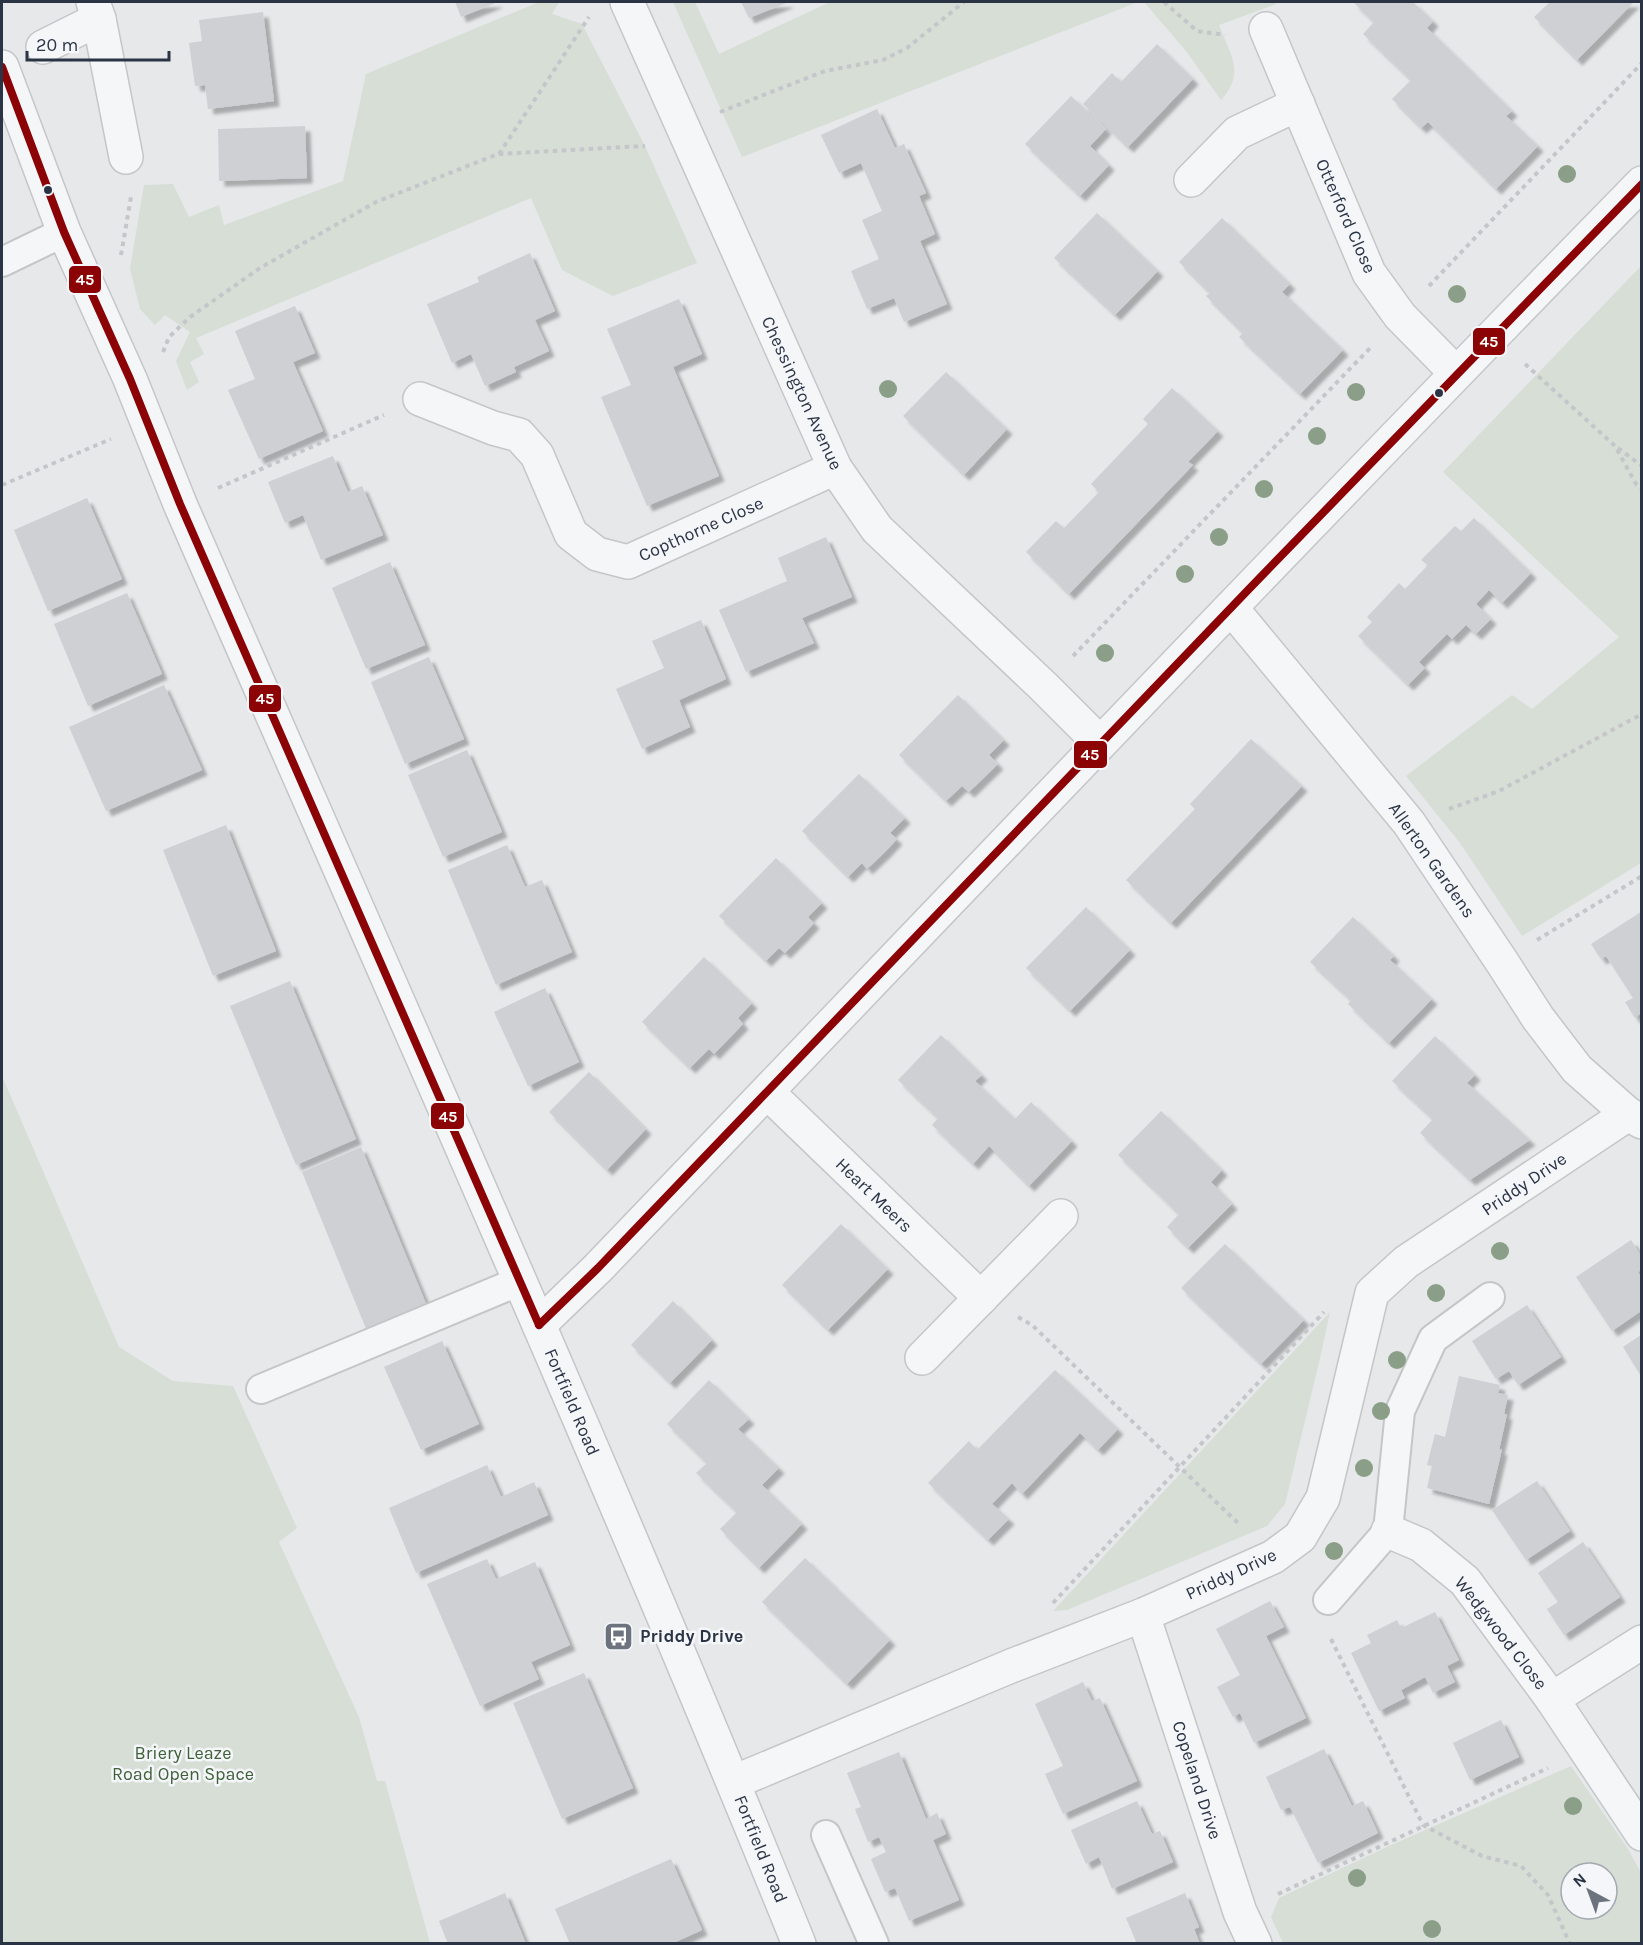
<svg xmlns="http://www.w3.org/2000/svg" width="1643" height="1945" font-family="Karla,sans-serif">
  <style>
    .green { fill: #d6ded6; fill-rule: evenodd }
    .building { fill: #ced0d3; filter: url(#shadow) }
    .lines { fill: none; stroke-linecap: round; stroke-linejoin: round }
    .service-casing { stroke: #c4c6c8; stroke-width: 32 }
    .minor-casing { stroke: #c4c6c8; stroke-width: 36 }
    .tertiary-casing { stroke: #c4c6c8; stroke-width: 36 }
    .path { stroke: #c5c6ca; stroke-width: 4; stroke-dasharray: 4.5 4.5; stroke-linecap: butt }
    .service { stroke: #f5f6f7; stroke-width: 28 }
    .minor { stroke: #f5f6f7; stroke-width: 33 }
    .tertiary { stroke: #f5f6f7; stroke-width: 33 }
    .bus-1-casing { stroke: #f4f6f9; stroke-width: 12 }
    .bus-1 { stroke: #8b0304; stroke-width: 8 }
    .tree { fill: #8a9e88 }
    .bus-dot { fill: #2b3445; stroke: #f4f6f9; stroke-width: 2 }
    .labels { text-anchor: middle; stroke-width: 5; stroke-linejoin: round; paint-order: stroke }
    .street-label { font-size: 18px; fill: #2b3445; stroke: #f4f6f9 }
    .poi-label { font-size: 18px; font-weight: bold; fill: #2b3445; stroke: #f4f6f9; text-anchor: start }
    .park-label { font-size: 18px; fill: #3f6138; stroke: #f4f6f9 }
    .line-badge { stroke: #f4f6f9; stroke-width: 2 }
    .badge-label { font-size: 16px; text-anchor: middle; font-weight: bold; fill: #fff }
  </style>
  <defs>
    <filter id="shadow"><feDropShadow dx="5.5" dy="5.5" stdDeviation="1.5" flood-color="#0004"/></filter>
  </defs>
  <rect width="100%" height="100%" fill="#e6e8ea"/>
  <g class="green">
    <polygon points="539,2 559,2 552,14 582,24 645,146 697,263 613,296 562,270 531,198 196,338 204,354 190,362 199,382 187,390 176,361 190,332 165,315 155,325 140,309 130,269 144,185 173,184 189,217 219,205 224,225 343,181 366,74"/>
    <polygon points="673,2 695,2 719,54 830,2 1138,2 742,157"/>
    <path d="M1144,2H1276V4L1219,25C1230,55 1246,72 1221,100L1186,51Z"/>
    <polygon points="1641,266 1641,863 1522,936 1460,843 1406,776 1512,695 1532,709 1619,637 1443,472"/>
    <polygon points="2,1076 119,1347 173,1381 233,1386 297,1528 279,1542 359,1717 377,1781 385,1781 430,1943 2,1943"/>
    <polygon points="1330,1312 1321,1354 1285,1504 1267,1526 1067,1610 1053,1611"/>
    <path d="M1571,1766L1628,1849L1641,1873V1943H1283L1271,1917L1279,1898L1389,1846ZM1571,1873H1607V1909H1571Z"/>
  </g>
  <g class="building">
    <polygon points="455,2 498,2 461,17"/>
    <polygon points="741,2 789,2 749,18"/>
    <polygon points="1353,2 1413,2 1433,21 1427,28 1512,111 1506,116 1538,146 1496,189 1428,122 1421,128 1392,99 1411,80 1363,34 1374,22"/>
    <polygon points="1550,2 1634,2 1577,60 1534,17"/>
    <polygon points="263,12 274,101 208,109 205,85 195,86 189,43 202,41 199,20"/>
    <polygon points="1157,44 1193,79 1128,147 1083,104 1112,73 1121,82"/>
    <polygon points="1071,96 1106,129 1090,146 1109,165 1080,196 1025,144"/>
    <polygon points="877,109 895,148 904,144 926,193 919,196 935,234 920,241 947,304 904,322 894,298 867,309 851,271 879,259 862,220 882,211 861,163 839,173 821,135"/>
    <polygon points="305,126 307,178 219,181 218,129"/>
    <polygon points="1097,213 1158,271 1115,315 1054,258"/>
    <polygon points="1222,218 1290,284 1282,292 1343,350 1300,394 1239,337 1243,333 1206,296 1210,293 1179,262"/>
    <polygon points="530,253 555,311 535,320 549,351 514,367 516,372 485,386 471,354 452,363 427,304 479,282 477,277"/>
    <polygon points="679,299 702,354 673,367 719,476 647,506 601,397 631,385 607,329"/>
    <polygon points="295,306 315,353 293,362 323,431 259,459 228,390 255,379 235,331"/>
    <polygon points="946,372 1007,429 964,475 903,416"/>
    <polygon points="1172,388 1218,431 1188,462 1193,465 1069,594 1026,552 1056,521 1064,528 1099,492 1091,484 1148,424 1143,419"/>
    <polygon points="333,456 348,492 362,486 383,535 321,560 303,515 285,523 268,482"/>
    <polygon points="87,498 122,579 48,611 14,530"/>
    <polygon points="1474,518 1531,573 1502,603 1489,590 1476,604 1491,619 1476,634 1466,625 1452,639 1447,634 1419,662 1425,668 1408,685 1358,636 1372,622 1367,617 1399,583 1405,589 1428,565 1421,560 1455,526 1461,531"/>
    <polygon points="826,537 852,597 802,618 814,643 746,672 719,610 787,581 778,558"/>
    <polygon points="390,562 425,645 366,669 332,588"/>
    <polygon points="127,593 162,674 88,706 54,624"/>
    <polygon points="701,620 726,679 679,700 690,727 642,749 616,689 664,668 652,641"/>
    <polygon points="429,657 464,739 405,764 371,682"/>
    <polygon points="164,685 202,770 106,811 69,727"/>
    <polygon points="958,695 1004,740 989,755 998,764 969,792 962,786 946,801 899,755"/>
    <polygon points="1251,739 1302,786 1171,923 1126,880 1195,809 1190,804"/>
    <polygon points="467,750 502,832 443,857 408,775"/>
    <polygon points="859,774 905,818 890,833 897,839 885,852 867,869 862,863 848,877 802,831"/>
    <polygon points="226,825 276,951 213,976 163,850"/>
    <polygon points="507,845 525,887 542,880 572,952 496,985 448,870"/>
    <polygon points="776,858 822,903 808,917 814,923 802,936 785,953 779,948 766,961 719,916"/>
    <polygon points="1086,907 1130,950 1070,1011 1026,968"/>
    <polygon points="1641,912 1641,1013 1635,1018 1625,1002 1633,998 1606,956 1601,959 1591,944"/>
    <polygon points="1353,917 1394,956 1390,960 1432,999 1389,1043 1348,1004 1351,1000 1310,962"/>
    <polygon points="704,957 752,1003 738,1018 743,1024 714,1054 709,1049 690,1068 642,1022"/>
    <polygon points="290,981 356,1139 296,1165 230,1006"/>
    <polygon points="545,988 579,1062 528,1086 494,1012"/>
    <polygon points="941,1035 982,1075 975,1081 1015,1119 1031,1102 1072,1141 1029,1186 989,1146 973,1164 932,1125 938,1118 898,1080"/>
    <polygon points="1435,1036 1475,1075 1467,1083 1530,1140 1470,1180 1420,1133 1433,1119 1392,1081"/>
    <polygon points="589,1072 646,1129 607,1170 549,1112"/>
    <polygon points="1161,1111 1222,1170 1211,1182 1232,1204 1188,1248 1167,1227 1179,1214 1118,1155"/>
    <polygon points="361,1147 427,1306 367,1331 302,1172"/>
    <polygon points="841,1224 888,1269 828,1330 782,1285"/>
    <polygon points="1631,1240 1641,1256 1641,1270 1638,1272 1641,1277 1641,1311 1612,1331 1576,1277"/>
    <polygon points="1225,1244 1304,1320 1261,1364 1181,1288"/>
    <polygon points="673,1301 712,1340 670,1383 631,1345"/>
    <polygon points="1527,1305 1561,1357 1518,1385 1509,1371 1496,1379 1472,1341"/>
    <polygon points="1641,1335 1641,1376 1623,1347"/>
    <polygon points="442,1341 479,1424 421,1450 384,1367"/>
    <polygon points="1055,1370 1118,1429 1098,1450 1080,1433 1022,1494 1012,1483 992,1504 1009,1519 988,1540 928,1483 969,1441 977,1450"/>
    <polygon points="1459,1376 1500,1385 1498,1393 1508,1395 1504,1414 1507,1414 1499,1450 1502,1449 1489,1504 1427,1488 1432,1466 1427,1465 1435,1434 1445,1437"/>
    <polygon points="709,1380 749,1419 738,1429 779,1468 762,1485 802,1524 759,1568 720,1529 737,1512 696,1473 707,1463 667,1424"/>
    <polygon points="487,1465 501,1497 534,1482 548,1515 416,1573 389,1508"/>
    <polygon points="1537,1481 1570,1531 1526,1560 1492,1510"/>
    <polygon points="1583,1542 1620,1597 1564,1635 1547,1609 1558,1602 1538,1573"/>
    <polygon points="805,1558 890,1640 847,1684 762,1602"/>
    <polygon points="487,1559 496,1579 535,1562 570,1645 531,1662 539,1679 480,1706 427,1584"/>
    <polygon points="1270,1601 1284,1627 1266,1636 1306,1718 1254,1743 1240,1713 1233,1717 1217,1687 1240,1675 1216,1629"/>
    <polygon points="1435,1612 1459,1660 1447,1666 1455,1682 1433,1693 1425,1677 1401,1690 1405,1698 1379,1711 1351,1653 1371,1643 1367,1635 1397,1620 1401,1628"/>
    <polygon points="584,1673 633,1788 562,1819 513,1703"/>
    <polygon points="1083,1682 1092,1701 1100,1698 1137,1781 1063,1814 1045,1774 1063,1766 1035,1704"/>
    <polygon points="1501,1720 1519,1757 1470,1780 1453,1743"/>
    <polygon points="1324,1749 1352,1806 1363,1801 1378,1833 1318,1863 1290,1807 1281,1810 1266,1777"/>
    <polygon points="899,1752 926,1819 937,1813 946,1834 933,1840 959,1900 909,1921 895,1888 885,1892 871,1859 886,1852 879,1837 868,1842 855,1809 861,1807 847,1773"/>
    <polygon points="1137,1801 1152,1834 1160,1831 1173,1862 1112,1889 1099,1857 1086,1864 1071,1830"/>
    <polygon points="671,1859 702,1930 671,1944 570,1944 555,1909"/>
    <polygon points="505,1893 526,1944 448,1944 439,1921"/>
    <polygon points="1185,1893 1199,1927 1194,1929 1200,1944 1137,1944 1126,1918"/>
  </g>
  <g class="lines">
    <defs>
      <g id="service">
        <polyline points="2,262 64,232"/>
        <polyline points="261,1389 520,1281"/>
        <polyline points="1328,1600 1388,1531 1400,1411 1433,1339 1490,1297"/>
        <polyline points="826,1835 874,1944"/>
      </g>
      <g id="minor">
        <polyline points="93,2 99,19 126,157"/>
        <polyline points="627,2 835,468 877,529 1044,687 1100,743"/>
        <polyline points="1266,29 1369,273 1400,316 1456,373"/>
        <polyline points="43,47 99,19"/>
        <polyline points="1191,180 1237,133 1298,104"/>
        <polyline points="420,399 493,428 519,435 537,455 571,534 597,554 628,562 835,468"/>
        <polyline points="1232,609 1409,823 1502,962 1538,1018 1577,1069 1628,1114 1642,1122"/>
        <polyline points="767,1092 981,1298"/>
        <polyline points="922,1358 1061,1216"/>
        <polyline points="1388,1531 1421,1545 1465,1581 1552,1699 1642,1834"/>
        <polyline points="1143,1615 1240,1912 1255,1944"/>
        <polyline points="1552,1699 1642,1642"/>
        <polyline points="734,1782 1011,1666 1143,1615 1273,1557 1300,1537 1323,1498 1372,1293 1406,1262 1628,1114"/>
      </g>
      <g id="tertiary">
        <path d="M2,67L64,232L130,379L180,504C389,983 603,1460 799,1944"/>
        <path d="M539,1325L598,1268C945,906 1291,542 1642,183"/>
      </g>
    </defs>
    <use href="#service" class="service-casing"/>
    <use href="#minor" class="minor-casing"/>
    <use href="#tertiary" class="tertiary-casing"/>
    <g class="path">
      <polyline points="1164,2 1197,31 1225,35"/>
      <polyline points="720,112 825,71 883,60 907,48 964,2"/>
      <polyline points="499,154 589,17"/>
      <polyline points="121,255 131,197"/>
      <polyline points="1429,286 1642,63"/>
      <polyline points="163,352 169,337 190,317 260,268 376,202 498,154 645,146"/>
      <polyline points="1525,364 1615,446 1636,484 1642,489"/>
      <polyline points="1618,448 1642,466"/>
      <polyline points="2,485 111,439"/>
      <polyline points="218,488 384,415"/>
      <polyline points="1073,656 1372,346"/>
      <polyline points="1449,809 1499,791 1642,714"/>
      <polyline points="1537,940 1642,876"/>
      <polyline points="1018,1317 1032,1325 1240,1525"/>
      <polyline points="1053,1603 1324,1312"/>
      <polyline points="1331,1639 1423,1825 1482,1856 1521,1866 1548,1895 1570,1944"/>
      <polyline points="1278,1894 1548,1768"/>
    </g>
    <use href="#service" class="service"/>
    <use href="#minor" class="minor"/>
    <use href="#tertiary" class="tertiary"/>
    <defs>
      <g id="bus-1">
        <polyline points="2,67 64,232 130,379 180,504 539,1325"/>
        <polyline points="539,1325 598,1268 1249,589 1642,184"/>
      </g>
    </defs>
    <use href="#bus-1" class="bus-1-casing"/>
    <use href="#bus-1" class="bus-1"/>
  </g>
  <g class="tree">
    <circle cx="1567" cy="174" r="9"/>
    <circle cx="1457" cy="294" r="9"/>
    <circle cx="888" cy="389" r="9"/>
    <circle cx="1356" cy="392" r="9"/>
    <circle cx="1317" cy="436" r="9"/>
    <circle cx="1264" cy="489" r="9"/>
    <circle cx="1219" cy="537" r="9"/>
    <circle cx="1185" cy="574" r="9"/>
    <circle cx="1105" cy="653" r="9"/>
    <circle cx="1500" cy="1251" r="9"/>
    <circle cx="1436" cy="1293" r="9"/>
    <circle cx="1397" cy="1360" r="9"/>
    <circle cx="1381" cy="1411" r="9"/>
    <circle cx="1364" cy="1468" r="9"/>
    <circle cx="1334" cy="1551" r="9"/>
    <circle cx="1573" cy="1806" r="9"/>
    <circle cx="1357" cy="1878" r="9"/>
    <circle cx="1432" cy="1929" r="9"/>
  </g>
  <defs>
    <symbol id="bus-square" viewBox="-11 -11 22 22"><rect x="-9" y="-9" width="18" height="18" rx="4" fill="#6c737f" stroke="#f4f6f9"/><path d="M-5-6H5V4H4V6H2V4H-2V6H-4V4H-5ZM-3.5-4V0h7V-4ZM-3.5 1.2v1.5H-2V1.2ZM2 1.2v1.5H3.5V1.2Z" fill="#fff"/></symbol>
  </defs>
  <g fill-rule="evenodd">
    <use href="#bus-square" x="602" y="1620" width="33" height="33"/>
  </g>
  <g class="bus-dot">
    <circle cx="48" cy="190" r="5"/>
    <circle cx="1439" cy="393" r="5"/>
  </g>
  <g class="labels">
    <g class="street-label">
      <text transform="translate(1346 216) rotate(66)" y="6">Otterford Close</text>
      <text transform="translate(802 393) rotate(65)" y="6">Chessington Avenue</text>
      <text transform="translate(701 529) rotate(-24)" y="6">Copthorne Close</text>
      <text transform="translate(1432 860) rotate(55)" y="6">Allerton Gardens</text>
      <text transform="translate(1524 1184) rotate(-34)" y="6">Priddy Drive</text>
      <text transform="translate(874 1195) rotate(44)" y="6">Heart Meers</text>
      <text transform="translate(572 1402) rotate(67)" y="6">Fortfield Road</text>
      <text transform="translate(1231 1574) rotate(-25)" y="6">Priddy Drive</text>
      <text transform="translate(1501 1633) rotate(52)" y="6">Wedgwood Close</text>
      <text transform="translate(1197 1780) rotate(72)" y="6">Copeland Drive</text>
      <text transform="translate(761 1849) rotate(68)" y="6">Fortfield Road</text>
    </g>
    <g class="poi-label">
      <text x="640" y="1642">Priddy Drive</text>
    </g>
    <g class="park-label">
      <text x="183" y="1759">Briery Leaze<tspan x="183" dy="21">Road Open Space</tspan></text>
    </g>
  </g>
  <g class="line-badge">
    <rect x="68" y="265" width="34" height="29" rx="6" fill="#8b0304"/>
    <rect x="1472" y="327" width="34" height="29" rx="6" fill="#8b0304"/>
    <rect x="248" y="684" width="34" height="29" rx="6" fill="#8b0304"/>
    <rect x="1073" y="740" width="35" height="29" rx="6" fill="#8b0304"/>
    <rect x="430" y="1102" width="35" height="28" rx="6" fill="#8b0304"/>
  </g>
  <g class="badge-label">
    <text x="85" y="285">45</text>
    <text x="1489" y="347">45</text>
    <text x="265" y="704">45</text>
    <text x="1090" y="760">45</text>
    <text x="448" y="1122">45</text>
  </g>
  <rect width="1643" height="1945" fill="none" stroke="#2b3445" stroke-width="6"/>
  <g transform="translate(1589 1891) rotate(319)"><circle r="28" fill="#f4f6f9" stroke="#a4a8b1" stroke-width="1.5"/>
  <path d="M0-4.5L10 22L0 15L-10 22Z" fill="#6c737f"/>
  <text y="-9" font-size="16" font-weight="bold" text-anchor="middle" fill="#2b3445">N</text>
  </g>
  <path d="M27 51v9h142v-9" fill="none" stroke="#2b3445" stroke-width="3"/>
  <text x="36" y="51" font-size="18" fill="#2b3445" stroke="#f4f6f9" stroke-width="4.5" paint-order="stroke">20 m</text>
</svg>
